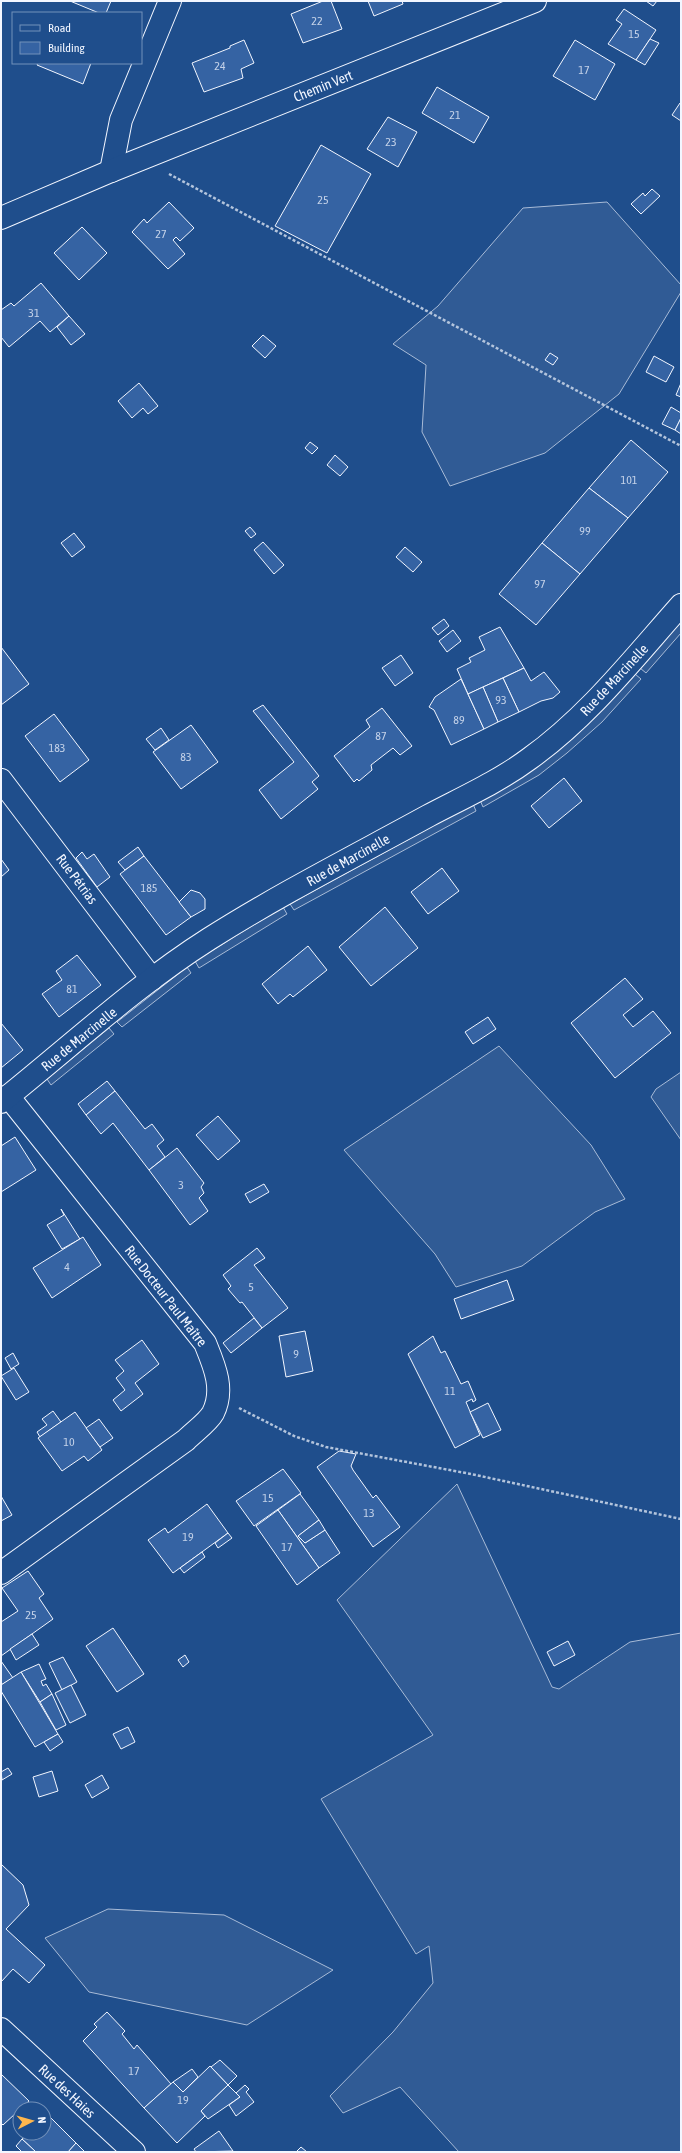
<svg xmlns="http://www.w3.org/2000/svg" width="682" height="2153" font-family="'Asap Condensed',sans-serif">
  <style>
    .built { fill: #305b95; stroke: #a8bbd7 }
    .building { fill: #3563a3; stroke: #f2f6ff }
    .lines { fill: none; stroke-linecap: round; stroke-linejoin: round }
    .minor-casing { stroke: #f2f6ff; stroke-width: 24 }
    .tertiary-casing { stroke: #f2f6ff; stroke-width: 24 }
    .path { stroke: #b3c4dc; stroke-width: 2.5; stroke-dasharray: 3 2; stroke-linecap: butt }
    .minor { stroke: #1f4e8c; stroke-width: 22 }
    .tertiary { stroke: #1f4e8c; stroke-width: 22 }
    .labels { text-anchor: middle; stroke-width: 3; stroke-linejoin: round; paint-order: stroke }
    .number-label { font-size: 12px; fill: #c3d1e8 }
    .street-label { font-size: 14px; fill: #f2f6ff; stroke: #1f4e8c }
  </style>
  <rect width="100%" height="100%" fill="#1f4e8c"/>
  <g class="built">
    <polygon points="607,202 681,285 681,292 619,394 545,453 450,486 422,432 426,365 393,344 438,306 523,208"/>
    <polygon points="681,621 681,633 646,673 640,668"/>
    <polygon points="635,674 641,679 602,722 567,753 539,775 483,807 480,800 573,737 607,705"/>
    <polygon points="473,804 476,811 294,910 290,904"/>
    <polygon points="283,907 287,914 199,968 195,961"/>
    <polygon points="187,967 191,973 122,1027 117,1022"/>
    <polygon points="109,1028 114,1034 51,1085 47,1079"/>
    <polygon points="499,1046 591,1145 625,1199 595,1212 522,1266 456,1287 435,1254 344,1150"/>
    <polygon points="681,1072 681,1140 651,1097 656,1089"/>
    <polygon points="457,1484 552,1687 559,1689 630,1642 681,1633 681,2152 459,2152 400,2087 343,2113 330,2096 393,2032 433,1983 429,1946 416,1954 321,1799 433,1735 337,1600"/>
    <polygon points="108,1909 224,1915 333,1970 247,2025 89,1992 45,1938"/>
  </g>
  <g class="building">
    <polygon points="70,1 111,1 106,13 99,13"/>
    <polygon points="323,1 331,1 342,29 303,43 291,14"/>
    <polygon points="368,1 402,1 403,4 374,16"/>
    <polygon points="646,1 657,1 653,6"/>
    <polygon points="624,9 656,30 636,60 608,44 622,24 616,20"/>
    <polygon points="650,39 659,43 645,65 636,60"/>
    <polygon points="244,40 254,63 241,69 243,78 204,92 192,63 230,48 230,46"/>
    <polygon points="575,40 615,64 595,100 553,76"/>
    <polygon points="38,63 91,63 83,84 37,65"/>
    <polygon points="437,87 489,117 474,143 422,113"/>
    <polygon points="680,103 681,104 681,121 672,115"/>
    <polygon points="388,117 417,132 398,167 367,149"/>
    <polygon points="321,145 371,174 327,253 275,226"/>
    <polygon points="652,189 660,196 641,214 631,204 643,193 645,196"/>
    <polygon points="169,202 194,228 180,241 176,237 173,240 185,254 168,269 132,232 144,219 147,223"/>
    <polygon points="82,227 107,253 79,280 54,253"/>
    <polygon points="41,283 69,316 50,332 40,321 9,347 1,337 1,310 11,303 14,306"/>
    <polygon points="69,316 85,334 71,345 57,327"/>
    <polygon points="263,335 276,346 265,358 252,346"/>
    <polygon points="550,353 558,358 553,365 545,360"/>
    <polygon points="654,356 674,367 666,382 646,372"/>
    <polygon points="139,383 158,406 148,414 143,408 132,418 118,401"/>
    <polygon points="681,383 681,397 676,395"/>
    <polygon points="671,407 681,413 681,418 675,430 662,424"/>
    <polygon points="681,418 681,434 675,430"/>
    <polygon points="631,440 668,472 628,518 589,488"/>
    <polygon points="310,442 318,448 312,454 305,448"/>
    <polygon points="335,455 348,467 340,476 327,465"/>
    <polygon points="589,488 628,518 580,574 542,543"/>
    <polygon points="250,527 256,534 251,538 245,531"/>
    <polygon points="74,533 85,547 72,557 61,543"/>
    <polygon points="263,542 284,565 274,574 254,550"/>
    <polygon points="542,543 580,574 536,625 499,594"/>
    <polygon points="405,547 422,562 413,572 396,557"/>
    <polygon points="444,619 449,626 438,635 432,628"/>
    <polygon points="500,627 524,668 468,694 457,669 471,662 469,658 485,650 479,637"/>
    <polygon points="453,630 461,641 447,652 439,641"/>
    <polygon points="1,647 29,684 1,705"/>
    <polygon points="401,655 413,673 395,686 382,668"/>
    <polygon points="524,668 531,681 544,672 560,692 553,698 541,701 519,712 503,678"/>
    <polygon points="503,678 519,712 498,722 483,687"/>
    <polygon points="461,679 484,729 451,745 434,710 429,707 435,697"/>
    <polygon points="483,687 498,722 484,729 468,694"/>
    <polygon points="263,705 319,776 312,782 318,789 281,819 259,790 294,762 253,711"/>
    <polygon points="382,708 412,746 400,755 393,748 371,765 372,770 359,781 357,779 354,782 334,756 370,727 366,720"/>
    <polygon points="54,714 89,760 60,782 25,736"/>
    <polygon points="191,725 218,762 181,789 153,752"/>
    <polygon points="161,728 169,740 155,750 146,739"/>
    <polygon points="564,778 582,801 549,828 531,806"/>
    <polygon points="138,847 144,856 125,870 118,862"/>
    <polygon points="82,852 87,859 94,854 110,877 97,887 76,858"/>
    <polygon points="144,856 191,917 166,935 120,874"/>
    <polygon points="1,859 9,870 1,877"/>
    <polygon points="442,868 459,891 428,914 411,892"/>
    <polygon points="191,890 200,893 205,899 205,909 191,917 179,902"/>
    <polygon points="385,907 418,948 371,986 339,947"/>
    <polygon points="308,946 327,970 293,997 290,994 278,1004 262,984"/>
    <polygon points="77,955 101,985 59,1017 42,994 62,980 56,971"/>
    <polygon points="625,978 643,999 623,1015 633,1027 653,1011 671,1033 615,1078 571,1023"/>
    <polygon points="488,1017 496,1029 473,1044 465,1032"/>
    <polygon points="1,1023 23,1050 1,1068"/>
    <polygon points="107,1081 115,1091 86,1115 78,1104"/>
    <polygon points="115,1091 145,1129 152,1124 164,1140 157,1146 165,1157 149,1170 113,1123 101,1134 86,1115"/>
    <polygon points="218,1116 240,1141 218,1160 196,1135"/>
    <polygon points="15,1137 36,1170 1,1192 1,1146"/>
    <polygon points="177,1148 204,1183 201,1187 204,1193 199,1198 208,1211 190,1225 149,1170"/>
    <polygon points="264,1184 269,1192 250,1203 245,1194"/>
    <polygon points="61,1209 80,1239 62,1249 47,1225 64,1215"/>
    <polygon points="83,1237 101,1265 52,1298 33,1268"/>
    <polygon points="257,1248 265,1258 254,1265 288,1308 262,1328 242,1302 240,1303 228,1289 231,1286 223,1275"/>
    <polygon points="507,1280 514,1300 461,1319 454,1299"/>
    <polygon points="254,1318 262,1328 231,1353 223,1343"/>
    <polygon points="305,1331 313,1371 286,1377 279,1336"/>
    <polygon points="433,1336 441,1353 445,1351 461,1384 468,1381 476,1400 473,1402 472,1399 466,1402 480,1435 455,1448 408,1354"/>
    <polygon points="142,1340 159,1364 135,1383 143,1394 121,1411 113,1400 125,1390 116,1378 124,1371 115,1360"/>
    <polygon points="13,1353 19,1364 11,1369 5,1358"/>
    <polygon points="14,1368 29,1392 16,1400 1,1376"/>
    <polygon points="488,1403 501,1430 483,1438 470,1412"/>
    <polygon points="53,1411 61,1422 40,1437 37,1432 47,1425 42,1419"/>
    <polygon points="75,1412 102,1450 88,1461 84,1456 62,1471 38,1438"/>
    <polygon points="99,1419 113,1438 100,1447 86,1428"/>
    <polygon points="339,1451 356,1454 351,1466 353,1470 373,1498 376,1495 400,1527 373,1547 317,1467"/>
    <polygon points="283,1469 301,1493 254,1526 236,1501"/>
    <polygon points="300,1494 319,1520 298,1536 305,1543 325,1530 340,1553 319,1568 278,1510"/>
    <polygon points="1,1496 12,1515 1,1521"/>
    <polygon points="207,1504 228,1533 173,1573 148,1540 165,1528 168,1533"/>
    <polygon points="278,1510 319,1568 297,1585 256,1526"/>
    <polygon points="319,1520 325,1530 305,1543 298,1536"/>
    <polygon points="228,1533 232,1538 218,1548 215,1543"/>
    <polygon points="202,1552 205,1557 184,1573 180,1568"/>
    <polygon points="28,1571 44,1594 39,1598 53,1619 1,1656 1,1622 18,1611 2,1588"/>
    <polygon points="113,1628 144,1674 117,1692 86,1646"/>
    <polygon points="32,1634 39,1645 16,1660 10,1649"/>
    <polygon points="568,1641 575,1655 554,1666 547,1652"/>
    <polygon points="185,1655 189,1662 183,1667 178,1660"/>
    <polygon points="63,1657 77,1682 62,1690 49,1663"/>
    <polygon points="1,1661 13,1678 1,1685"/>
    <polygon points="39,1664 46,1679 41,1681 43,1686 46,1684 52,1694 40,1702 21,1672"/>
    <polygon points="21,1672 58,1734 35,1747 1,1691 1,1685"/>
    <polygon points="71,1685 86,1715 70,1723 55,1693"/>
    <polygon points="52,1694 66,1725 56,1730 40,1702"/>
    <polygon points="128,1727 135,1742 121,1749 113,1734"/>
    <polygon points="58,1734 63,1742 50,1751 44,1742"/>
    <polygon points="8,1768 12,1774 2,1780 1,1772"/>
    <polygon points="52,1771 58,1791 39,1797 33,1777"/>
    <polygon points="102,1775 109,1788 92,1798 85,1785"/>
    <polygon points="1,1864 23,1885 29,1905 6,1929 45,1965 29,1983 13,1969 1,1982"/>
    <polygon points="107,2012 125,2031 122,2034 134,2049 137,2045 171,2084 144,2108 83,2041 97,2027 94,2024"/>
    <polygon points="220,2060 237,2076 228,2085 211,2067"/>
    <polygon points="210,2066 228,2085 201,2111 205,2116 177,2143 144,2108 173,2082 183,2092"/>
    <polygon points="192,2069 198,2077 183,2092 173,2082"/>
    <polygon points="1,2074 29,2101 3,2125 1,2123"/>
    <polygon points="228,2085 240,2097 208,2119 201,2111"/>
    <polygon points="245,2085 249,2089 246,2092 254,2102 236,2116 229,2105 240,2097 236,2093"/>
    <polygon points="47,2114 76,2143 68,2152 36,2152 22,2139 29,2133 44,2133 44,2118"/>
    <polygon points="219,2131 233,2151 196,2152 194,2149"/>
    <polygon points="22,2139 36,2152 22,2152 16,2146"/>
    <polygon points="76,2143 85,2152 68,2152"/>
    <polygon points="301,2147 307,2152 296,2152"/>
  </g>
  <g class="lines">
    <defs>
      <g id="minor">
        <polyline points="111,171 121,120 170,1"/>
        <polyline points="1,218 111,171 535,1"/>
        <polyline points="1,780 152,979"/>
        <path d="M1,1573L186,1440C194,1432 208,1422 213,1413C225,1389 214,1365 205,1343L8,1096"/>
        <polyline points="1,2029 134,2152"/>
      </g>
      <path id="tertiary" d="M1,1102C70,1047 135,986 209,939C280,894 355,856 428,816C462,798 498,782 529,759C588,717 633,659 681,605"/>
    </defs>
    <use href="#minor" class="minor-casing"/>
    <use href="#tertiary" class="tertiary-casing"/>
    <g class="path">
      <polyline points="169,174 681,446"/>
      <polyline points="239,1408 294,1436 326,1447 471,1474 681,1519"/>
    </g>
    <use href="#minor" class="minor"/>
    <use href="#tertiary" class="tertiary"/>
  </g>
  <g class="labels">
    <g class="number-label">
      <text x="317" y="25">22</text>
      <text x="634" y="38">15</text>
      <text x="220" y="70">24</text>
      <text x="584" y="74">17</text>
      <text x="455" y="119">21</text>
      <text x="391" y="146">23</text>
      <text x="323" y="204">25</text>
      <text x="161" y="238">27</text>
      <text x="34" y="317">31</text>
      <text x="629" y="484">101</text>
      <text x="585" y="535">99</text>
      <text x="540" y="588">97</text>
      <text x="501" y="704">93</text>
      <text x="459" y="724">89</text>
      <text x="381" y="740">87</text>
      <text x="57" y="752">183</text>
      <text x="186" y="761">83</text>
      <text x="149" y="892">185</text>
      <text x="72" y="993">81</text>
      <text x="181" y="1189">3</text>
      <text x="67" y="1271">4</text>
      <text x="251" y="1291">5</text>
      <text x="296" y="1358">9</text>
      <text x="450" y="1395">11</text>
      <text x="69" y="1446">10</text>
      <text x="268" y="1502">15</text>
      <text x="369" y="1517">13</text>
      <text x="188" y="1541">19</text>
      <text x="287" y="1551">17</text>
      <text x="31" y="1619">25</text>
      <text x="134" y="2075">17</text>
      <text x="183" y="2104">19</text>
    </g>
    <g class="street-label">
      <text transform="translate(323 86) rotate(-22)" y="5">Chemin Vert</text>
      <text transform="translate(614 680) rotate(-47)" y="5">Rue de Marcinelle</text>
      <text transform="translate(348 860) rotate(-29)" y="5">Rue de Marcinelle</text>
      <text transform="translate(77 879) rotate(53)" y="5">Rue Pétrias</text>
      <text transform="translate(79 1039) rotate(-39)" y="5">Rue de Marcinelle</text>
      <text transform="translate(166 1296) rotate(52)" y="5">Rue Docteur Paul Maître</text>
      <text transform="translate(67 2091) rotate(43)" y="5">Rue des Haies</text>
    </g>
  </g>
  <rect width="682" height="2153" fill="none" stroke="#f2f6ff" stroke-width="4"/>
  <rect x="12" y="12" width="130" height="52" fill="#1f4e8c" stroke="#7391ba"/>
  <rect x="20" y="25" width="20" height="6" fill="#1f4e8c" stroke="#7391ba"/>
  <text x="48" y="32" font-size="12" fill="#f2f6ff">Road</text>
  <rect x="20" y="42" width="20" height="12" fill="#3563a3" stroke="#7391ba"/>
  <text x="48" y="52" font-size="12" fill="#f2f6ff">Building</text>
  <g transform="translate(32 2121) rotate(84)"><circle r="19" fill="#1f4e8c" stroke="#7391ba"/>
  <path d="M0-3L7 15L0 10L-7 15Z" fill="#ffb74d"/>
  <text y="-6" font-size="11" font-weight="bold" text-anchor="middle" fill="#f2f6ff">N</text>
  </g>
</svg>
